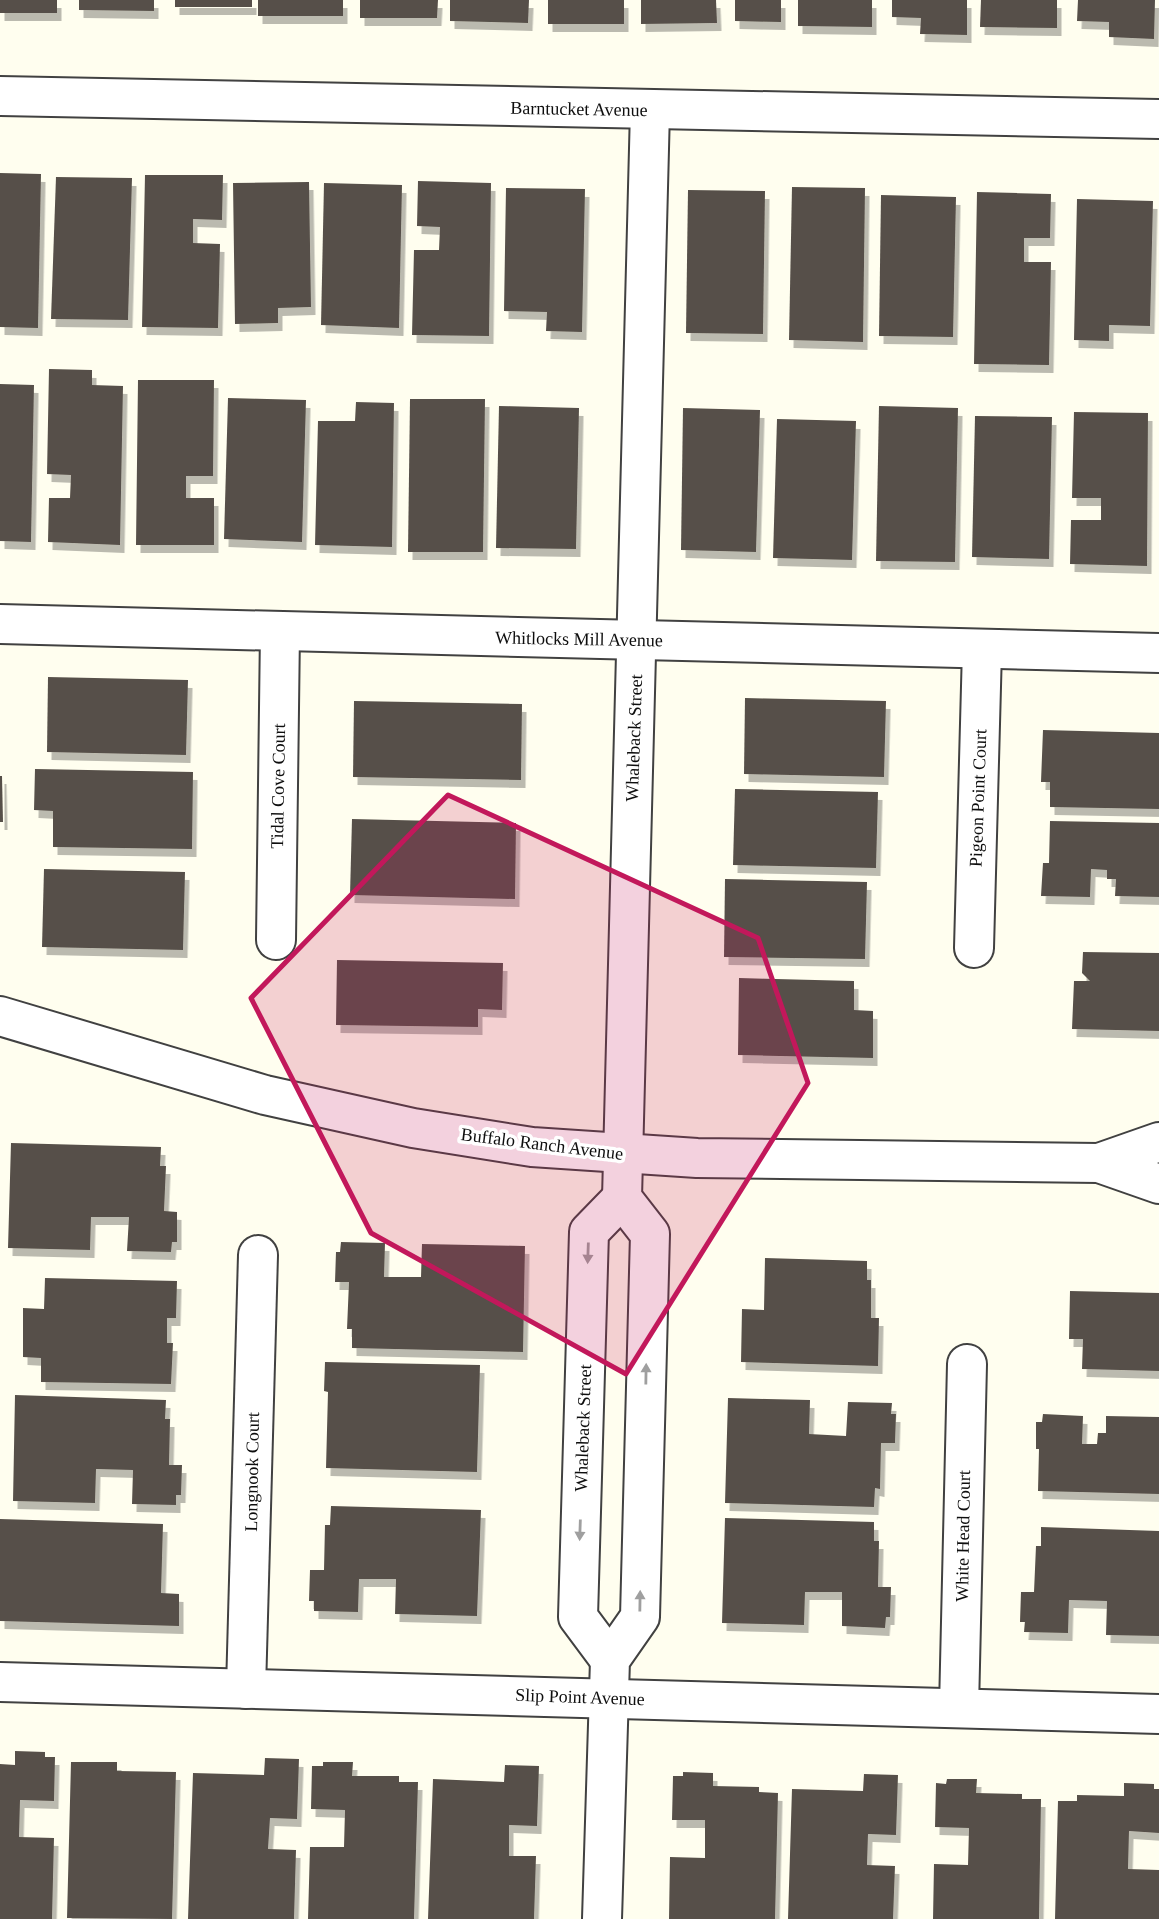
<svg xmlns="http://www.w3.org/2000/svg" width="1159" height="1919" font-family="'Times New Roman',serif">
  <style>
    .building { fill: #575049; filter: url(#shadow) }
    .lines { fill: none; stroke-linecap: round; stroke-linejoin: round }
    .street-casing { stroke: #414141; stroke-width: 42 }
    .street { stroke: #fff; stroke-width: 38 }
    .oneway { fill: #9f9f9f }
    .marked { fill: #c2185b; fill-opacity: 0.2; stroke: #c2185b; stroke-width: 5; stroke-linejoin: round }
    .labels { text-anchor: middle; stroke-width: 7; stroke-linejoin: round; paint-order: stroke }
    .street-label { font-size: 18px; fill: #0e0e0e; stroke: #fff }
  </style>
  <defs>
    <filter id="shadow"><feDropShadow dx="4.5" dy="8" stdDeviation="0" flood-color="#0004"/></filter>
  </defs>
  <rect width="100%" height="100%" fill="#fffeef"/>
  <g class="building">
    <rect x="0" y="0" width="57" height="13"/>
    <polygon points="79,0 154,0 154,11 79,10"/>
    <rect x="175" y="0" width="77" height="7"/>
    <rect x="258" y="0" width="85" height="16"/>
    <polygon points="360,0 438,0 437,18 360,18"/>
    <polygon points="450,0 529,0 528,23 450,21"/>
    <rect x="548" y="0" width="76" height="24"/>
    <polygon points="641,0 716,0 717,23 641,24"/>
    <polygon points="735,0 781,0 781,22 735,21"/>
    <polygon points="798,0 872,0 872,27 798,26"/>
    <polygon points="892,0 967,0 967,35 920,34 921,18 892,17"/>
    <polygon points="981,0 1057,0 1057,28 980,27"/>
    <polygon points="1078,0 1155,0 1154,39 1109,37 1109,22 1077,21"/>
    <polygon points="0,173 41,174 38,328 0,327"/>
    <polygon points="145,175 223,175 222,220 193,219 193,243 220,244 218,328 142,327"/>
    <polygon points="56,177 132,178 128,320 51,319"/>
    <polygon points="418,181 491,183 489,336 412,335 414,250 439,250 440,227 417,226"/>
    <polygon points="309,182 311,307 278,308 278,323 235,324 233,183"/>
    <polygon points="324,183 402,185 399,328 321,325"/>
    <polygon points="792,187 865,188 863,342 789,340"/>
    <polygon points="506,188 585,189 582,332 546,331 547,312 504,311"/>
    <polygon points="688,190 765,191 763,334 686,333"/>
    <polygon points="977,192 1051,194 1050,238 1024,238 1024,262 1051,262 1049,365 974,364"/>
    <polygon points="881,195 956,197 953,337 879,336"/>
    <polygon points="1077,199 1153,201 1150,326 1109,325 1109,341 1074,340"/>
    <polygon points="49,369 92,370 92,385 123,386 120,545 48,542 49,498 70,498 71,475 47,474"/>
    <polygon points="138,380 214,380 213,476 186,476 186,498 214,498 214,545 136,545"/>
    <polygon points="0,384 34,385 31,542 0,541"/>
    <polygon points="228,398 306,400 302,542 224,539"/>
    <polygon points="410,399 485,399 483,552 408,552"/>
    <polygon points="356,402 394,403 392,547 315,545 318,421 355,421"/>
    <polygon points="499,406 579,408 576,549 496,548"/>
    <polygon points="879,406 958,408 955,562 876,561"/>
    <polygon points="683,408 760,410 756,552 681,550"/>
    <polygon points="1074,412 1148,413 1147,566 1070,564 1071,520 1101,520 1101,498 1072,498"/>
    <polygon points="975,416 1052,417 1049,559 972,557"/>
    <polygon points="777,419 856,421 852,560 773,558"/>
    <polygon points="48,677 188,680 186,755 47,752"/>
    <polygon points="745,698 886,701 884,777 744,774"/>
    <polygon points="354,701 522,704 521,780 353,777"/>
    <polygon points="1043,730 1159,733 1159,809 1050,807 1050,782 1041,782"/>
    <polygon points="35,769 193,772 192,849 53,847 53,811 34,810"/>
    <polygon points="0,776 2,776 3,822 0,822"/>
    <polygon points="735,789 878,792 876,868 733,865"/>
    <polygon points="352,819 516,823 515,899 350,895"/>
    <polygon points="1050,821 1159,823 1159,897 1115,896 1116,879 1107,879 1107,870 1091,869 1090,897 1041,896 1043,863 1049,863"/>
    <polygon points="44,869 185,872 183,950 42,947"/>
    <polygon points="725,879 867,882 865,959 724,957"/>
    <polygon points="1083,952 1159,953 1159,1031 1072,1029 1074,981 1090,981 1082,973"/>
    <polygon points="337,960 503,963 502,1010 478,1009 478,1027 336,1025"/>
    <polygon points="739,978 854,981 854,1010 873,1011 873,1058 738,1055"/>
    <polygon points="11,1143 161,1147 160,1166 166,1166 164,1211 177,1212 177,1242 172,1242 171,1252 127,1251 129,1217 91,1217 90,1250 8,1248"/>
    <polygon points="341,1242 385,1243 384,1277 421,1277 422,1244 525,1246 523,1352 352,1348 352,1329 347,1329 349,1282 335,1282 336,1252 340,1252"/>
    <polygon points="765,1258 867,1261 867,1280 871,1280 871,1318 879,1318 878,1366 741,1362 742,1309 764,1310"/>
    <polygon points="45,1278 177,1281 176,1318 167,1318 167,1343 173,1343 171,1384 41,1382 41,1358 23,1357 23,1308 44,1309"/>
    <polygon points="1070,1291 1159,1293 1159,1371 1082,1369 1083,1339 1069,1339"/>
    <polygon points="325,1362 480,1365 477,1472 326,1468 328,1392 324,1391"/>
    <polygon points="15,1395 166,1400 165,1419 170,1419 169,1465 182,1465 181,1495 176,1495 176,1505 132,1504 133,1470 96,1469 95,1503 13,1501"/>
    <polygon points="728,1398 810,1400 809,1434 846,1436 848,1402 892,1403 891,1414 896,1414 895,1443 881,1443 880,1489 875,1488 874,1507 725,1503"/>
    <polygon points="1043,1414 1083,1416 1082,1444 1097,1444 1098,1433 1106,1433 1106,1416 1159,1417 1159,1494 1038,1491 1039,1449 1036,1449 1036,1422 1042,1422"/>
    <polygon points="331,1506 481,1510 477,1616 395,1614 396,1579 359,1579 358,1612 314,1611 314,1601 309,1601 310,1570 324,1570 325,1525 330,1525"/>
    <polygon points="725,1518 874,1522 874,1541 879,1541 878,1587 891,1587 890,1617 886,1617 885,1628 842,1626 842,1592 805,1592 804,1625 722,1623"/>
    <polygon points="0,1519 163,1524 161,1593 179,1594 179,1626 0,1621"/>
    <polygon points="1041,1527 1159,1531 1159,1636 1106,1635 1107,1601 1069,1600 1068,1633 1024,1632 1025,1622 1020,1622 1021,1592 1034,1592 1036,1546 1041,1546"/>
    <polygon points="15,1751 45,1752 45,1757 55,1757 54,1801 20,1800 19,1837 54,1838 52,1919 0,1919 0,1764 15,1765"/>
    <polygon points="265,1758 299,1759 297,1819 270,1818 268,1849 296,1850 294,1919 188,1919 193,1773 264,1775"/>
    <polygon points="71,1762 117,1762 117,1771 176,1772 172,1919 67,1918"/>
    <polygon points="323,1762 353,1762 352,1776 399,1776 399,1782 418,1782 414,1919 308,1919 310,1847 344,1847 345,1810 311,1809 312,1766 323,1766"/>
    <polygon points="505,1765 539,1766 537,1826 509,1825 509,1856 536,1856 534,1919 428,1919 433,1779 504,1782"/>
    <polygon points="683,1772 713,1773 713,1786 759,1787 759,1792 778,1793 775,1919 669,1919 670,1857 705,1858 705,1820 672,1820 673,1776 683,1776"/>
    <polygon points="864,1774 898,1775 896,1835 868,1834 867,1865 895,1866 893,1919 788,1919 792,1789 863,1791"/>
    <polygon points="947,1779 977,1779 976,1793 1022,1794 1022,1799 1041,1799 1039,1919 933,1919 934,1864 968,1865 969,1828 935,1827 936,1783 946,1784"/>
    <polygon points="1124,1783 1154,1784 1154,1789 1159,1789 1159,1833 1129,1831 1128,1869 1159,1870 1159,1919 1055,1919 1058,1801 1077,1801 1077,1795 1124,1796"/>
  </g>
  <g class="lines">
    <defs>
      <g id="street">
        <polyline points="0,96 1159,119"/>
        <polyline points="0,624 1159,653"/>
        <polyline points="276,940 280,631"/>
        <polyline points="974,948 982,649"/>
        <polyline points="0,1016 265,1095 413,1128 532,1147 697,1158 1099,1163 1159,1184"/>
        <polyline points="1099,1163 1159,1142"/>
        <polyline points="610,1660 578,1617 589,1232 622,1198"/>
        <polyline points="0,1682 1159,1714"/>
        <polyline points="246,1689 258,1255"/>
        <polyline points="959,1708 967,1364"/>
        <polyline points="602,1919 610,1660 640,1617 650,1234 622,1198 650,110"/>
      </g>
    </defs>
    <use href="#street" class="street-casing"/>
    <use href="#street" class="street"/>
  </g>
  <defs><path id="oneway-solid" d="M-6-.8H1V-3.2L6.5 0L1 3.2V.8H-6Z" transform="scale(1.75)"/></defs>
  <g class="oneway">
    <use href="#oneway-solid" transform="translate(588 1253) rotate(92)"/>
    <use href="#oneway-solid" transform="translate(646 1374) rotate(-89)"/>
    <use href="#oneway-solid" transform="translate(580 1530) rotate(92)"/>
    <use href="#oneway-solid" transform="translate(640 1601) rotate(-89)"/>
  </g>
  <path class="marked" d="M448,795L758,938L808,1083L626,1374L371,1233L251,998Z"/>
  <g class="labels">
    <g class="street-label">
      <text transform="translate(579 109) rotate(1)" y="6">Barntucket Avenue</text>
      <text transform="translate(579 639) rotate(1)" y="6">Whitlocks Mill Avenue</text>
      <text transform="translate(634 738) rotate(-88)" y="6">Whaleback Street</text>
      <text transform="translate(278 786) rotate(-89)" y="6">Tidal Cove Court</text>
      <text transform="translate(978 798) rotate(-88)" y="6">Pigeon Point Court</text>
      <text transform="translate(542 1144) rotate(7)" y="6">Buffalo Ranch Avenue</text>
      <text transform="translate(583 1428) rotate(-88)" y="6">Whaleback Street</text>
      <text transform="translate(252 1472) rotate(-89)" y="6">Longnook Court</text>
      <text transform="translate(963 1536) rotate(-89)" y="6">White Head Court</text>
      <text transform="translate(580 1697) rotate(2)" y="6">Slip Point Avenue</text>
    </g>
  </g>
</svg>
